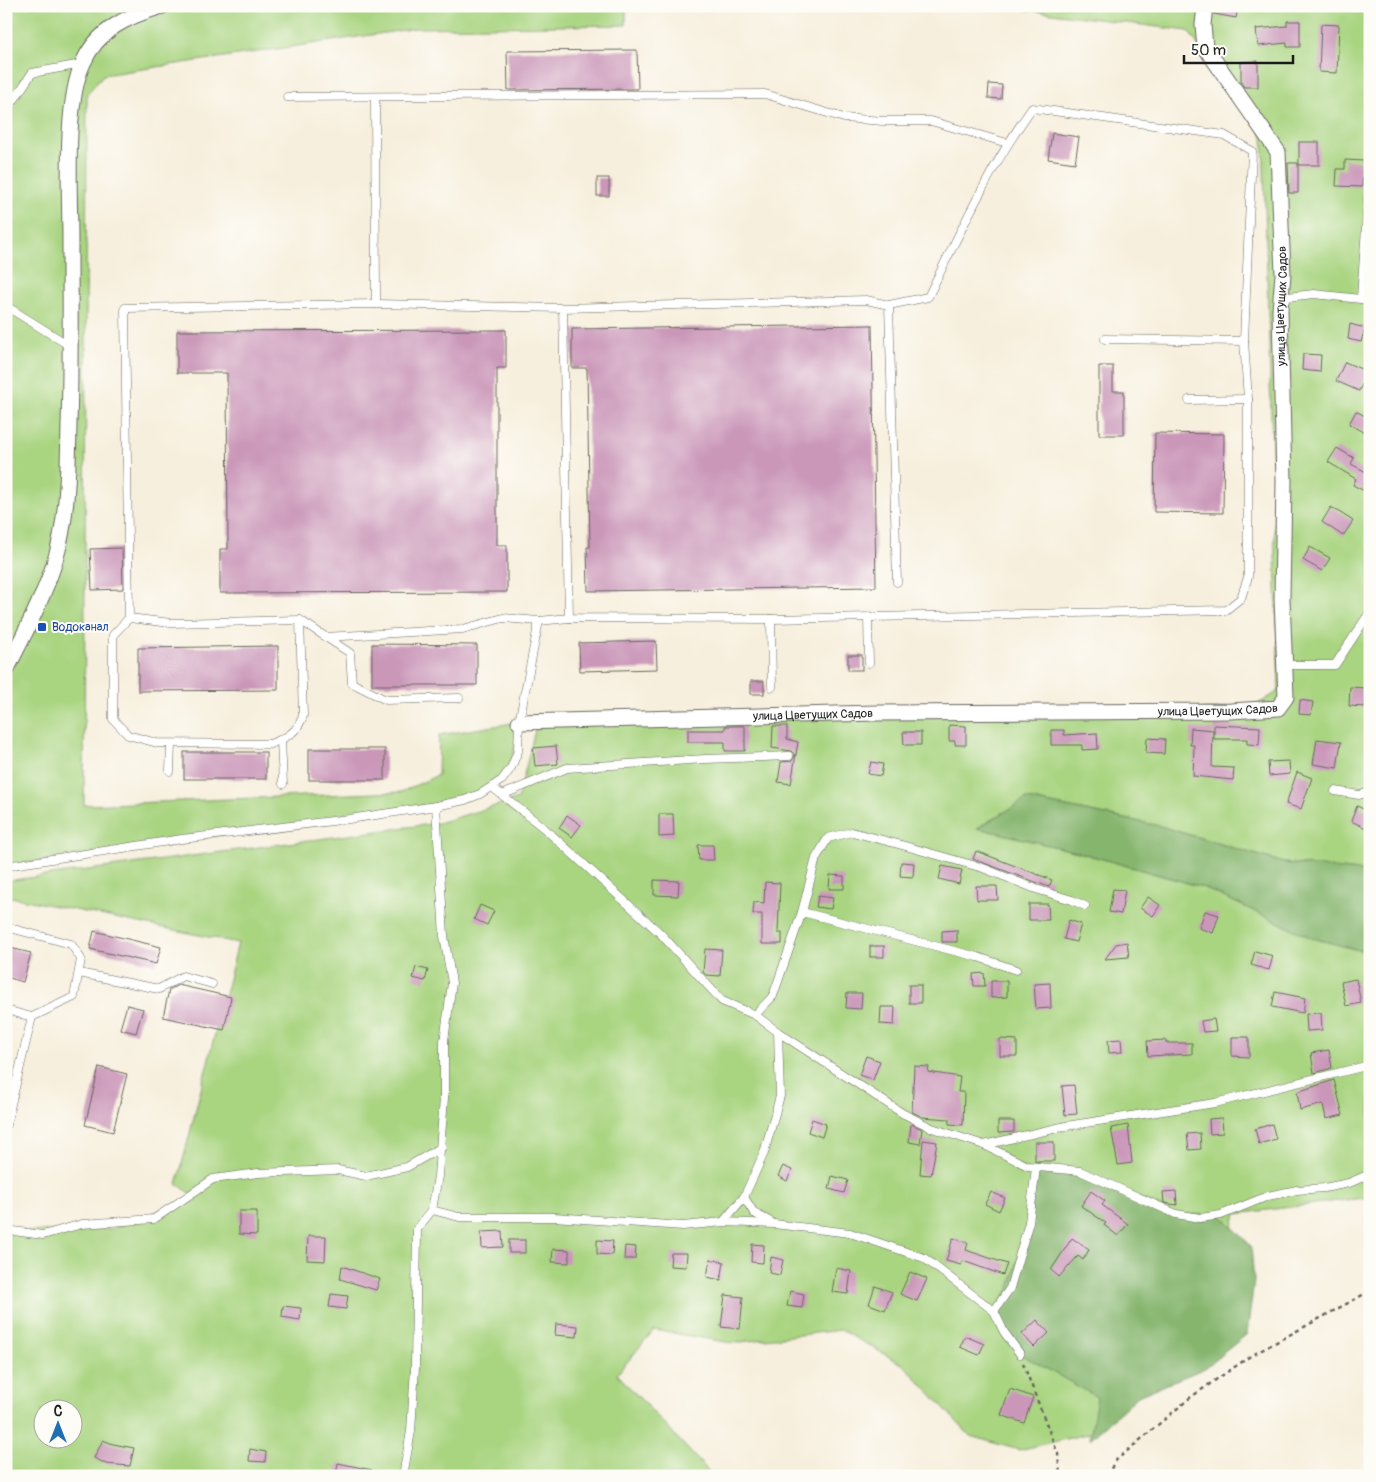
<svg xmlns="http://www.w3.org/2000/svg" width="1376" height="1482" font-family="Pangolin,sans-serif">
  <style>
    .green { fill: #a9d480; stroke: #62784e; fill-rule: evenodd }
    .forest { fill: #86b66e; stroke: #516945 }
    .building { fill: #ca97b9 }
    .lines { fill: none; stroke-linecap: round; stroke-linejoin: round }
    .service-casing { stroke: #696660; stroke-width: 9 }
    .minor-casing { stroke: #696660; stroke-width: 17 }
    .path { stroke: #696660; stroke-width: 2.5; stroke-dasharray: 4 4; stroke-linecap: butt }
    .service { stroke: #fff; stroke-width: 8 }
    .minor { stroke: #fff; stroke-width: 15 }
    .transit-dot { fill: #1a4fb4; stroke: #fdfcf7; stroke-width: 2 }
    .labels { text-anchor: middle; stroke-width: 4; stroke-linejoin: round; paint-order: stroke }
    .street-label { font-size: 12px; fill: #1c1c1c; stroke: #fdfcf7 }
    .transit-label { font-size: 12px; fill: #164399; stroke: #fdfcf7; text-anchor: start }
  </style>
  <rect width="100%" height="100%" fill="#fdfcf7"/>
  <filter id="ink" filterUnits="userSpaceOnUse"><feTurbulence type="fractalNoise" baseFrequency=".02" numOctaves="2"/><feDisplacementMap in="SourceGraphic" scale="10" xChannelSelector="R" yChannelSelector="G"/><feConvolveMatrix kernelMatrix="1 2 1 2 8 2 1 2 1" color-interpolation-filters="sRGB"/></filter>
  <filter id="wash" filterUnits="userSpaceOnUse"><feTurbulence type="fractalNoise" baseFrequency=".0096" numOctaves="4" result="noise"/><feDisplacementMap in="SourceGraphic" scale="20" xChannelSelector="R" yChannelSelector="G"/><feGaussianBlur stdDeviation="1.12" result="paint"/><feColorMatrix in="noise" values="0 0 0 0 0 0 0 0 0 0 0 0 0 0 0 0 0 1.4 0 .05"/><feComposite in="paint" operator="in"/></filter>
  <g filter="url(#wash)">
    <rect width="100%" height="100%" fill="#f7efdd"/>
    <g class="green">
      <path d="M6,6H626V25L418,28L103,75L87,94L84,805L401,792L438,775L439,735L519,722C510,772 513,778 465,800L6,866Z"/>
      <path d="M998,6H1370V872L1284,863L1160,826L1027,799L978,828L1078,852L1202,887L1312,938L1370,953V1197L1236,1214L1216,1293L1091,1433L1019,1450L970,1436L904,1365L841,1330L732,1343L654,1330L617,1374L713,1476H6V1230L24,1232L111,1229L196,1197L177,1184L238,943L6,896V881L438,823L518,799L538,718L1250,709L1279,691L1263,136L1188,31ZM42,1410H72V1440H42Z"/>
    </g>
    <g class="forest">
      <polygon points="1027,799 1160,826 1284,863 1370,872 1370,953 1312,938 1202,887 1078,852 977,828"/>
      <polygon points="1036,1168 1080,1171 1176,1214 1221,1215 1251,1246 1254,1281 1247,1334 1205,1368 1138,1396 1090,1439 1097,1397 1020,1354 994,1311 1010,1288 1029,1222"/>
    </g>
    <g id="blocks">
      <g class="building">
        <polygon points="1214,6 1238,6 1236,18 1214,14"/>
        <polygon points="1287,21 1300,21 1300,47 1287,47 1287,43 1258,46 1256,29 1287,26"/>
        <polygon points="1321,24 1339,25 1337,73 1319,72"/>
        <polygon points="637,50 638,89 508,90 507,51"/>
        <polygon points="1258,61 1258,87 1244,87 1241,82 1241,62"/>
        <polygon points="989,84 1002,85 1001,99 988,98"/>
        <polygon points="1052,133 1079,137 1075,163 1048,159"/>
        <rect x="1299" y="142" width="20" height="23"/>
        <polygon points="1345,160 1364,161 1362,187 1336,186 1337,169 1345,169"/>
        <polygon points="1288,163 1298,163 1298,193 1289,193"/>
        <rect x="597" y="178" width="12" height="18"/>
        <polygon points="1350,324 1365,328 1361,342 1348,339"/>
        <polygon points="872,325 876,587 588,591 587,547 590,547 587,368 572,368 572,329"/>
        <polygon points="506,330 506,368 497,368 497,545 507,545 507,592 220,593 220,549 228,549 227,373 177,373 177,331"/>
        <polygon points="1303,354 1321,355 1320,372 1302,370"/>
        <polygon points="1345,362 1368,372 1359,391 1336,381"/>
        <polygon points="1099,366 1113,366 1113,391 1124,391 1124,435 1099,435"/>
        <polygon points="1356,411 1370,419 1364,432 1349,424"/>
        <polygon points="1155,433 1224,434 1223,513 1154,512"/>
        <polygon points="1337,448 1354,458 1351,464 1370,474 1370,494 1353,485 1356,479 1328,462"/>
        <polygon points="1331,507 1353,521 1343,536 1322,522"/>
        <polygon points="1310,547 1330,558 1322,571 1303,560"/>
        <polygon points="122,548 123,589 92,590 90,549"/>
        <polygon points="656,641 657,669 580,671 579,643"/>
        <polygon points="372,644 477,645 477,685 372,685"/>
        <polygon points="278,646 278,690 138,691 138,648"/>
        <rect x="848" y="655" width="14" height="15"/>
        <rect x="751" y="681" width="13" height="13"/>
        <polygon points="1350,687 1367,688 1365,707 1349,706"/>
        <polygon points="1300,700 1313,702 1311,715 1299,714"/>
        <polygon points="949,725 966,726 966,745 955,745 955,741 949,741"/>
        <polygon points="1214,725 1260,727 1259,745 1247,744 1247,739 1214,739"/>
        <polygon points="725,726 745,726 745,751 725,751 725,742 688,742 688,730 725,730"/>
        <polygon points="773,726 787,726 787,739 798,742 791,784 778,782 781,762 792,761 795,755 791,751 772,748"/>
        <polygon points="1191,728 1213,730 1212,767 1234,768 1233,780 1193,776 1194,745 1190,745"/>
        <polygon points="1051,730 1064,730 1064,735 1097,733 1098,749 1082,750 1082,745 1051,745"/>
        <polygon points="903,732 921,732 921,745 904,745"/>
        <polygon points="1147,738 1165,739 1164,754 1146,753"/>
        <polygon points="1317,739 1341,742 1337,768 1313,764"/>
        <polygon points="556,746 558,764 535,766 533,748"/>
        <rect x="309" y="749" width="76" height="31"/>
        <rect x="184" y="752" width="82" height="27"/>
        <polygon points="1289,761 1290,774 1269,776 1268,762"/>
        <polygon points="871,762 883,764 881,776 868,774"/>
        <polygon points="1297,772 1312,778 1301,809 1286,804"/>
        <polygon points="1357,806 1370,812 1370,830 1351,821"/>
        <polygon points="659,814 673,814 674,836 659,837"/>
        <polygon points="567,815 581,825 572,837 559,828"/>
        <polygon points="698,845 713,845 714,860 699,860"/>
        <polygon points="976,851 1052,880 1049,887 973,859"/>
        <polygon points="901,862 914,863 913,877 900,876"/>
        <polygon points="942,866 962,870 959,884 939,879"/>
        <polygon points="830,875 844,876 844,889 829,889"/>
        <polygon points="654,880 679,881 678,896 654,895"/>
        <polygon points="765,882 780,883 778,933 782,933 782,944 762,944 762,914 753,914 754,902 764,903"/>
        <polygon points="976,886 997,886 998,900 977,900"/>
        <polygon points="1113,889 1125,890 1121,914 1109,912"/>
        <polygon points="818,896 833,898 831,909 816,907"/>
        <polygon points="1148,897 1160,905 1153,916 1140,908"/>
        <polygon points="1029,904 1048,904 1049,920 1029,920"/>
        <polygon points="480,905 494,911 487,925 474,919"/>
        <polygon points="1205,911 1219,915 1213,933 1199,928"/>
        <polygon points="1069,920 1081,924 1076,942 1064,939"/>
        <polygon points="957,930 957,942 942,942 942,931"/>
        <polygon points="94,931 161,947 156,964 90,949"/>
        <polygon points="1127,942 1129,957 1105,959 1116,944"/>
        <rect x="870" y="946" width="14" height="11"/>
        <polygon points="6,947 31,953 23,982 6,977"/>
        <polygon points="705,949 722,950 720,976 706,975 703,972"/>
        <polygon points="1255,951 1273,956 1269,970 1251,965"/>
        <polygon points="416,967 428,970 425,981 413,978"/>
        <polygon points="984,973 985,986 974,986 973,974"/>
        <polygon points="1356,979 1361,1003 1346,1006 1341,982"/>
        <polygon points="991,981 1007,981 1007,997 991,998"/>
        <polygon points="1050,983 1051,1008 1036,1009 1034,984"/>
        <polygon points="178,985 231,997 224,1030 163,1017 169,990"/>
        <rect x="909" y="985" width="12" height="18"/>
        <polygon points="1275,992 1305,998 1303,1013 1272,1007"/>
        <polygon points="847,993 862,993 861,1009 846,1008"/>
        <polygon points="127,1005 143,1009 136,1033 120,1029"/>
        <polygon points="881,1007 895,1007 894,1025 880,1024"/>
        <polygon points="1321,1013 1322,1030 1307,1031 1306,1014"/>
        <polygon points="1214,1019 1216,1031 1203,1032 1201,1021"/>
        <polygon points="1232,1037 1249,1037 1249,1057 1232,1056"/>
        <polygon points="1000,1039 1017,1040 1017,1056 1000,1056"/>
        <polygon points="1121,1039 1122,1052 1109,1053 1108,1040"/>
        <polygon points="1166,1040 1166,1043 1192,1043 1192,1054 1148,1056 1147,1041"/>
        <polygon points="1329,1050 1332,1068 1314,1073 1311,1053"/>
        <polygon points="866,1056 880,1061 873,1080 859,1075"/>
        <polygon points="914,1066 929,1067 928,1072 960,1077 958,1092 964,1092 963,1125 949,1124 949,1119 923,1117 912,1112"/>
        <polygon points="99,1067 127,1074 113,1132 85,1125"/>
        <polygon points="1334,1080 1343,1115 1326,1119 1323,1104 1300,1110 1297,1092"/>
        <polygon points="1074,1085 1077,1114 1065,1115 1062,1086"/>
        <polygon points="1222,1118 1223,1133 1210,1134 1209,1119"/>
        <polygon points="812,1119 826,1124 822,1137 808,1132"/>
        <polygon points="998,1121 1014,1121 1014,1132 998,1133"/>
        <polygon points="911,1124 922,1129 920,1144 909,1142"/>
        <polygon points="1272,1124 1276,1139 1259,1144 1255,1129"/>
        <polygon points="1128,1125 1132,1163 1118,1165 1111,1128"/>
        <polygon points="1200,1133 1201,1149 1189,1150 1187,1134"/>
        <polygon points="923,1140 937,1142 931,1175 920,1174"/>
        <rect x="1035" y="1142" width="19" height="19"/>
        <polygon points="783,1166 792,1170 787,1181 778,1176"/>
        <polygon points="832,1176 848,1180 844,1193 829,1189"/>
        <polygon points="1091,1191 1105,1201 1102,1205 1128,1224 1118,1236 1104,1225 1106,1223 1081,1206"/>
        <polygon points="1176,1191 1177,1205 1164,1203 1163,1192"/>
        <polygon points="991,1192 1005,1198 999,1211 985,1204"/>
        <polygon points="239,1211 257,1211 257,1235 239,1234"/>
        <polygon points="502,1231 503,1247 482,1248 481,1232"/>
        <polygon points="308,1236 326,1236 325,1261 307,1260"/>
        <polygon points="953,1238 968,1243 966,1250 1007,1264 1003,1275 963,1261 961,1265 946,1261"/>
        <polygon points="1072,1238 1089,1250 1083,1260 1078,1256 1059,1277 1051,1270"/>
        <rect x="509" y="1240" width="16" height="13"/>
        <polygon points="597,1240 613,1241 612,1255 597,1254"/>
        <polygon points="752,1244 764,1245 763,1263 751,1262"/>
        <polygon points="625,1246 636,1247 635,1259 624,1259"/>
        <polygon points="553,1249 569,1250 569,1263 552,1262"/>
        <polygon points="671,1253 687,1253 686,1267 670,1266"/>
        <polygon points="771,1257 783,1260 780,1275 769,1273"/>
        <polygon points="710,1259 724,1262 721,1280 707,1277"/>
        <polygon points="342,1266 380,1279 376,1290 340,1279"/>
        <polygon points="836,1268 851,1271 848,1294 832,1292"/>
        <polygon points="910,1272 927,1279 917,1301 900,1294"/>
        <polygon points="875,1286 892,1292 885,1310 869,1304"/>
        <polygon points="790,1291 804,1294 802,1308 787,1306"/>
        <polygon points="331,1294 348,1296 346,1309 329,1307"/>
        <polygon points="725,1295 743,1297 740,1329 721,1327"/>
        <polygon points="283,1306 301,1308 300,1320 282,1317"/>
        <polygon points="1037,1320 1049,1333 1034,1347 1022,1334"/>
        <polygon points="556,1324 578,1326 577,1337 555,1335"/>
        <polygon points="965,1336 984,1344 979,1355 960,1347"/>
        <polygon points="1010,1389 1033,1397 1024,1423 1001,1415"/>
        <polygon points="103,1440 113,1444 134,1448 130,1466 106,1464 94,1458"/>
        <polygon points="250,1449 266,1452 265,1462 249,1461"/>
        <polygon points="338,1463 372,1470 372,1476 336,1476"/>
      </g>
    </g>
  </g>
  <g filter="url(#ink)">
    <use href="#blocks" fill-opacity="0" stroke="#696660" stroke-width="1"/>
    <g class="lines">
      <defs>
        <g id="service">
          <polyline points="1367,6 1370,13"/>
          <polyline points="287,97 765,94 844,118 883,121 931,121 1007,143"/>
          <polyline points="375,97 376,304"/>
          <polyline points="6,112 32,73 82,64"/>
          <polyline points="1361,298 1370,171"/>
          <polyline points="1283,304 1287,297 1314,294 1370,300"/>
          <polyline points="889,305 897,582"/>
          <polyline points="6,306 70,346"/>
          <polyline points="1105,339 1244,341"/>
          <polyline points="1189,400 1248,399"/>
          <polyline points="129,618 171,623 300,620 350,653 352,683 386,700 459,698"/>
          <polyline points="868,618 869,663"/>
          <polyline points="771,619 772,687"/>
          <path d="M300,620L303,716C297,733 286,738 270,744L157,743L128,735L113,719V635L129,618L125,308L376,304L563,308L866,300L889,305L928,297C960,232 990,167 1032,108L1224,135L1252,151L1244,341L1248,399V577L1241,598L1226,610L771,619L569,618L563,308"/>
          <polyline points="325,637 463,629 503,618 539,621 569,618"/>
          <polyline points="1286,665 1335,665 1370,612"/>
          <polyline points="281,740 283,784"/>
          <polyline points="170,771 171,744"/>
          <polyline points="492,787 545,829 661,934 722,1001 755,1015 778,1032 780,1096 764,1153 744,1197 754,1213 771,1222"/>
          <polyline points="1335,791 1359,795 1370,792"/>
          <polyline points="502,795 567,768 705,759 789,756"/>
          <polyline points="6,866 182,839 349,819 436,806 465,800 480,794 502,780 511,768 518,751 519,722 539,621"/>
          <polyline points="802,912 816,858 828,838 852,832 898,844 983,868 1036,889 1072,900 1085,906"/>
          <polyline points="6,927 71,944 81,959 74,997 32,1017 6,1125"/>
          <polyline points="79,973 159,989 183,976 212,984"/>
          <polyline points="6,1010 32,1017"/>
          <polyline points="755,1015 773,996 802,912 978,957 1016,970"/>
          <polyline points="778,1032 902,1113 932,1128 984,1145 1028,1166 1080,1171 1176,1214 1200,1218 1221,1215 1268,1196 1297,1190 1324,1188 1349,1183 1370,1174"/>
          <polyline points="984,1145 1066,1126 1215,1103 1370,1065"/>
          <polyline points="432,1210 459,1217 554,1217 683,1226 723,1222 774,1224 850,1233 924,1258 994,1311 1004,1332 1020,1354"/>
          <polyline points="723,1222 744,1197"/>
          <polyline points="6,1230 43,1235 82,1224 154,1219 213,1179 258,1173 338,1170 366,1176 407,1167 442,1147"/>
          <polyline points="994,1311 1010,1288 1029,1222 1036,1168"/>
          <polyline points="403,1476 411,1431 415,1368 417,1229 432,1210 438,1176 444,1098 444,1041 452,983 444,936 436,806"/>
        </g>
        <g id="minor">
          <path d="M6,671C23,636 42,601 54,564C68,520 68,471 69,425C71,363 70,301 70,240C70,193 64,104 83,63C98,29 128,16 162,6"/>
          <path id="s1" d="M519,722L877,713L1231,711L1278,708L1286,697L1282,599L1284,482L1280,310L1283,274L1278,152L1205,47L1203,25L1205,6"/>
        </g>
      </defs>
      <use href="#service" class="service-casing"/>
      <use href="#minor" class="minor-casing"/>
      <g class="path">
        <polyline points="1023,1363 1058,1454 1060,1476"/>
        <polyline points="1108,1476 1114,1462 1191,1397 1249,1357 1370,1291"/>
        <polyline points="1349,1476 1370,1471"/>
      </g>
      <use href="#service" class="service"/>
      <use href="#minor" class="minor"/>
    </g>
  </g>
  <rect class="transit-dot" x="37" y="622" width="10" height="10" rx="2.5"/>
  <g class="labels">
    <g class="street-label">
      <text dy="4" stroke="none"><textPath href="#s1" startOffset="1164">улица Цветущих Садов</textPath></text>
      <text dy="4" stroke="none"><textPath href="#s1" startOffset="699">улица Цветущих Садов</textPath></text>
      <text dy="4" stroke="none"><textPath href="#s1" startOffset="294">улица Цветущих Садов</textPath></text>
    </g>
    <g class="transit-label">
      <text x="52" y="631">Водоканал</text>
    </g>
  </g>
  <rect width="1376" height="1482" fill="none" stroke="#fdfcf7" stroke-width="25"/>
  <g transform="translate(58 1424)"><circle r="24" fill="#fdfcf7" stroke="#a3a29f"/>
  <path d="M0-4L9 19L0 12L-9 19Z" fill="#1f6fb2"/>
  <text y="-8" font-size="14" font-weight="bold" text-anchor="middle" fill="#1c1c1c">С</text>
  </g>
  <path d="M1184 55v8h109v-8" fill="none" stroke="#1c1c1c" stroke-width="2.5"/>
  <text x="1191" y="55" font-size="15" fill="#1c1c1c" stroke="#fdfcf7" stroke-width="4" paint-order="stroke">50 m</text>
</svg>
